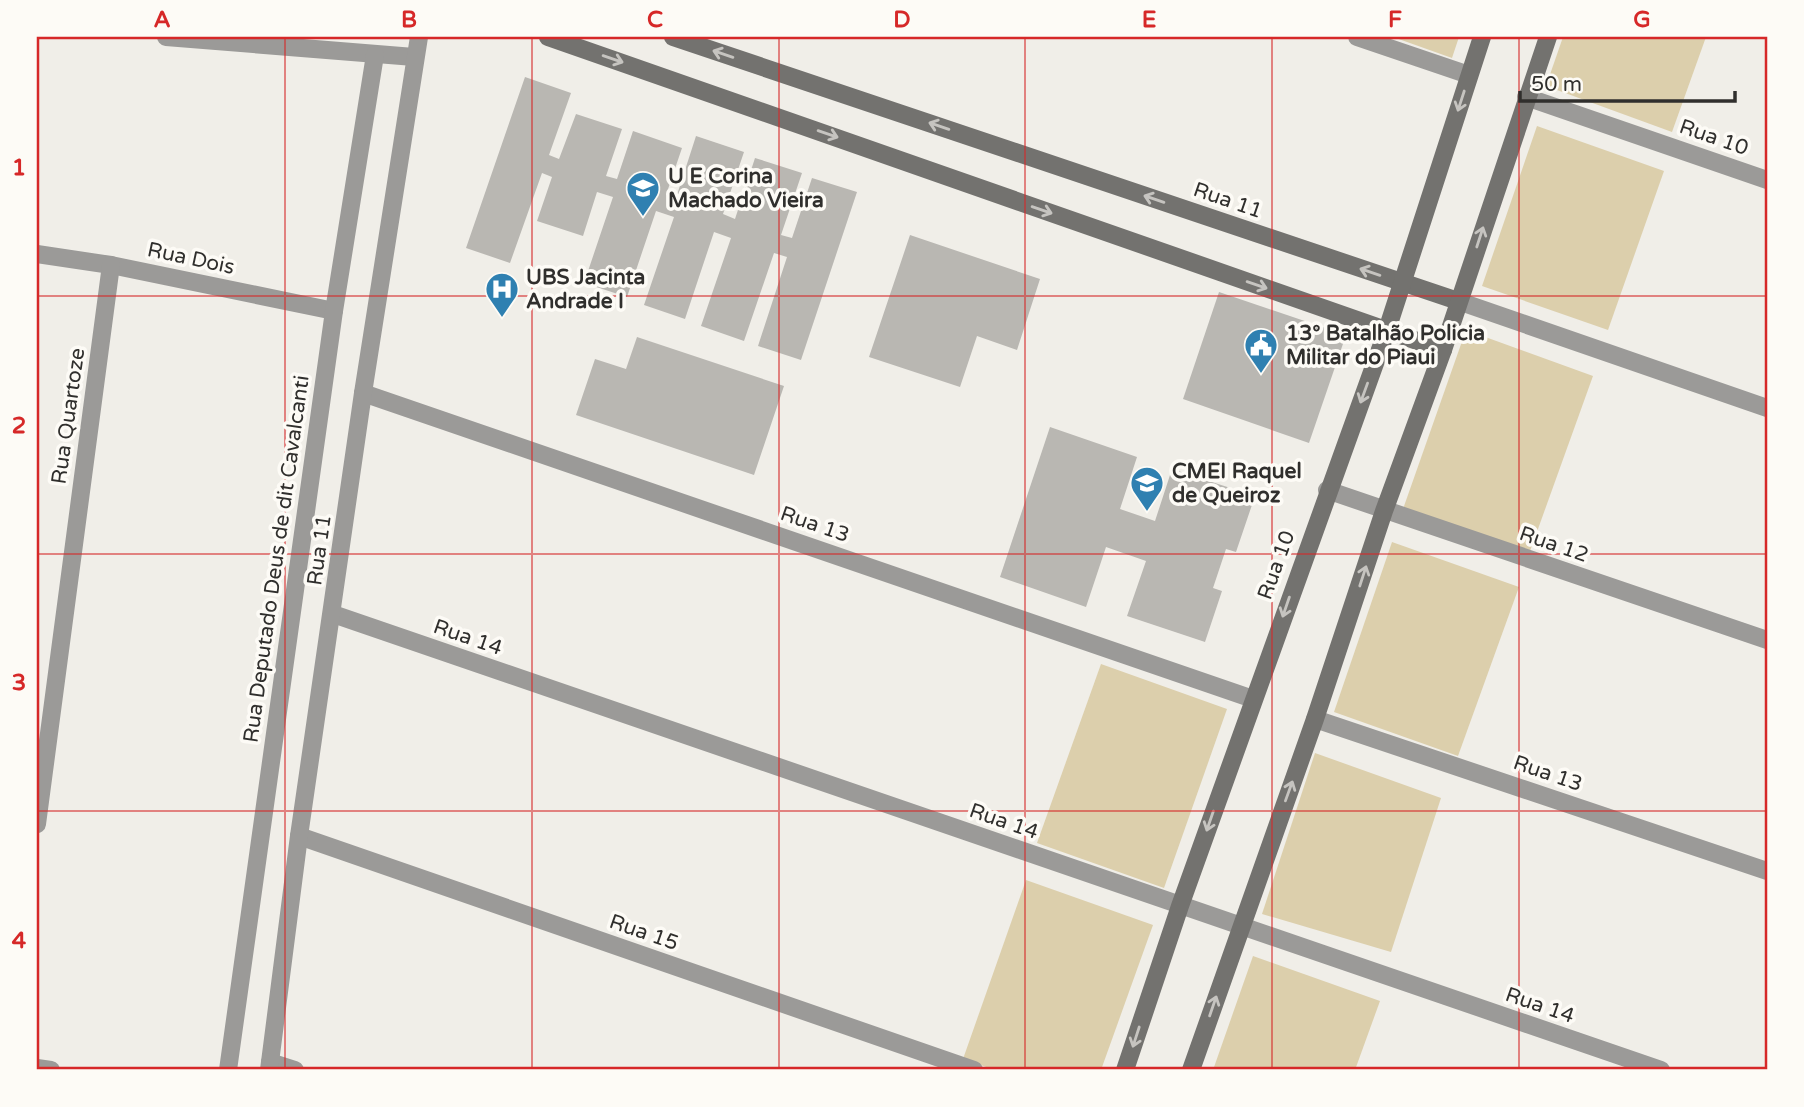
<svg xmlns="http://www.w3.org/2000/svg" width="1804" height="1107" font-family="'Varela Round',sans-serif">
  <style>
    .green { fill: #dccfac }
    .building { fill: #b9b7b2 }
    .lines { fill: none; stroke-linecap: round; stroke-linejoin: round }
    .street { stroke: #9b9a98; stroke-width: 18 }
    .secondary { stroke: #73726f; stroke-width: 18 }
    .oneway { stroke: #c6c4c0 }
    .grid { fill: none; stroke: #d62828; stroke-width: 2; stroke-opacity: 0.55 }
    .labels { text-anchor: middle; stroke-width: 7; stroke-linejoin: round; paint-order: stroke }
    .street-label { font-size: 21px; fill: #302f2d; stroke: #fdfbf6 }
    .poi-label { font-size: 21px; font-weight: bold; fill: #302f2d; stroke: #fdfbf6; text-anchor: start }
    .neatline { fill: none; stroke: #d62828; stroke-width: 2.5 }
    .grid-label { font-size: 23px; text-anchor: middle; font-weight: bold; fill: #d62828 }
  </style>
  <rect width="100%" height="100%" fill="#f0eee8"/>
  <g class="green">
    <polygon points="1393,37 1459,37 1452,58"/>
    <polygon points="1563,37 1706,37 1672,132 1546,86"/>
    <polygon points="1537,126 1664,171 1608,330 1482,286"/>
    <polygon points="1466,330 1593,376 1529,554 1403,509"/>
    <polygon points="1392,542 1519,587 1458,756 1334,712"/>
    <polygon points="1101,664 1227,709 1164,888 1037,843"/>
    <polygon points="1315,753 1441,798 1391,952 1262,914"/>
    <polygon points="1026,880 1153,925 1101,1070 995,1070 963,1059"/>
    <polygon points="1253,956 1380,1001 1355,1070 1213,1070"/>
  </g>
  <g class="building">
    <polygon points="525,77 571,93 549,155 559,159 576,114 622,129 606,176 617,179 633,131 682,148 666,195 676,198 696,136 744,152 723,214 735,219 755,158 802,173 781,235 792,238 812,178 857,192 801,360 758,346 787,257 774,253 744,341 701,326 731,238 714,232 685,319 644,305 674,217 656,211 627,297 584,283 613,197 597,192 583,236 537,221 552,177 542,173 510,263 466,248"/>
    <polygon points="910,235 1040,279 1017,350 977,336 960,387 869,357"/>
    <polygon points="1219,292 1346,335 1309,443 1183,399"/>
    <polygon points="637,337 784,386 754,475 576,415 595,359 626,369"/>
    <polygon points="1050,427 1137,457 1120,509 1155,521 1172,469 1255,496 1236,552 1226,549 1213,588 1222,591 1205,642 1127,616 1146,561 1106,547 1086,607 1000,577"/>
  </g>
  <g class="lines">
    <g class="street">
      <polyline points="166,37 414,57"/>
      <polyline points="1357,37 1469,75"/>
      <polyline points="1526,97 1767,180"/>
      <polyline points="37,254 111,265 334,311"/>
      <polyline points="1458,301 1767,408"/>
      <polyline points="363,393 1253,699"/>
      <polyline points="1327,490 1767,640"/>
      <polyline points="333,614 1661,1070"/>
      <polyline points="1315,719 1767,871"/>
      <polyline points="37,824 111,265"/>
      <polyline points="299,836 974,1070"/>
      <polyline points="270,1062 295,1070"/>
      <polyline points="37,1068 51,1070"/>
      <polyline points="228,1070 334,311 375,55"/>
      <polyline points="269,1070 299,836 363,393 419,37"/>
    </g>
    <g class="secondary">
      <polyline points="548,37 1443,350"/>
      <polyline points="673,37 1458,301"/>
      <polyline points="1125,1070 1180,906 1387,330 1482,37"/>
      <polyline points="1191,1070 1315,719 1384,511 1443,350 1548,37"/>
    </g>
  </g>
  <defs><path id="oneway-shaft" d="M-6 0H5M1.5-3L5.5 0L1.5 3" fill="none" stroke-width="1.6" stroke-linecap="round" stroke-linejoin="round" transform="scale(1.75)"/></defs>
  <g class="oneway">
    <use href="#oneway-shaft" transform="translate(723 54) rotate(-161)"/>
    <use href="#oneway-shaft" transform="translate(613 59) rotate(19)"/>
    <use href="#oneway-shaft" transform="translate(1461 101) rotate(108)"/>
    <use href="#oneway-shaft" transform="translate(939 126) rotate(-161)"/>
    <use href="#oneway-shaft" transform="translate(828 134) rotate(19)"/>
    <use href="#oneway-shaft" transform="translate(1154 199) rotate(-161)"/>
    <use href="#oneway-shaft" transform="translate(1042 210) rotate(19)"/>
    <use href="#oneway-shaft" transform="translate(1480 237) rotate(-72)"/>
    <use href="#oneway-shaft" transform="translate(1370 272) rotate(-161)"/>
    <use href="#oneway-shaft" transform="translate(1257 285) rotate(19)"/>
    <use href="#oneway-shaft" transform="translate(1364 393) rotate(110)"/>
    <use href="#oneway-shaft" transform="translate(1363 576) rotate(-72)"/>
    <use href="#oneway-shaft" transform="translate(1286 607) rotate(109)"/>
    <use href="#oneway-shaft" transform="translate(1289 791) rotate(-70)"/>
    <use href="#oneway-shaft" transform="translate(1210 821) rotate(109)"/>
    <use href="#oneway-shaft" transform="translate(1213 1006) rotate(-71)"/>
    <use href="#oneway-shaft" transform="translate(1136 1037) rotate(108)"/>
  </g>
  <path class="grid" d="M285,37V1070M532,37V1070M779,37V1070M1025,37V1070M1272,37V1070M1519,37V1070M37,296H1767M37,554H1767M37,811H1767"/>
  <defs>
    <symbol id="school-pin" viewBox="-11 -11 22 30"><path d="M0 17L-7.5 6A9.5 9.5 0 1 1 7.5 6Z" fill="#2f80b1" stroke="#fdfbf6"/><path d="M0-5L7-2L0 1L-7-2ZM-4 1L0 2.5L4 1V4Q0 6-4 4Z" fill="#fff"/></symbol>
    <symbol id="hospital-pin" viewBox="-11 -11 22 30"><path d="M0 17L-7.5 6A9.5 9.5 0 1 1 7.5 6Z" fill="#2f80b1" stroke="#fdfbf6"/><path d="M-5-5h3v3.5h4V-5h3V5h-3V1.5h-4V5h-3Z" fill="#fff"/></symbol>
    <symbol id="civic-pin" viewBox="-11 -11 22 30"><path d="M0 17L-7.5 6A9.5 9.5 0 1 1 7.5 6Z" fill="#2f80b1" stroke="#fdfbf6"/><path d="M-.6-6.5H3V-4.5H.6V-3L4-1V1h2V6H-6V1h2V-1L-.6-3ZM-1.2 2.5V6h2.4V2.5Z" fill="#fff"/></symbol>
  </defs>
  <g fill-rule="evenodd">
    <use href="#school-pin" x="624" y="169" width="38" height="52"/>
    <use href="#hospital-pin" x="483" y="270" width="38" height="52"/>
    <use href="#civic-pin" x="1242" y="326" width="38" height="52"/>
    <use href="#school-pin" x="1128" y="464" width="38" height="52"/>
  </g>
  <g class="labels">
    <g class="street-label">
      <text transform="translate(1714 137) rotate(19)" y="7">Rua 10</text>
      <text transform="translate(1228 200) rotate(19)" y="7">Rua 11</text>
      <text transform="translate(191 258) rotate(12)" y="7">Rua Dois</text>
      <text transform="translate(68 416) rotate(-82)" y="7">Rua Quartoze</text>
      <text transform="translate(815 524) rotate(19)" y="7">Rua 13</text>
      <text transform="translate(1554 544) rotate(19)" y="7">Rua 12</text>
      <text transform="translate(319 550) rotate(-82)" y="7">Rua 11</text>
      <text transform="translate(276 559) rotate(-82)" y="7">Rua Deputado Deus de dit Cavalcanti</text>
      <text transform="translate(1276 565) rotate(-70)" y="7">Rua 10</text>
      <text transform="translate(468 637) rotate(19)" y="7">Rua 14</text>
      <text transform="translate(1548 773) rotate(19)" y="7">Rua 13</text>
      <text transform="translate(1004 821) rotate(19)" y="7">Rua 14</text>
      <text transform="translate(644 932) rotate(19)" y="7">Rua 15</text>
      <text transform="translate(1540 1005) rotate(19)" y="7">Rua 14</text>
    </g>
    <g class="poi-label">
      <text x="668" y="183">U E Corina<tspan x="668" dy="24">Machado Vieira</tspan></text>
      <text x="526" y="284">UBS Jacinta<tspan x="526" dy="24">Andrade I</tspan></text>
      <text x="1286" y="340">13° Batalhão Policia<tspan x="1286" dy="24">Militar do Piaui</tspan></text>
      <text x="1172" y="478">CMEI Raquel<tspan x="1172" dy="24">de Queiroz</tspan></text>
    </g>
  </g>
  <rect width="1804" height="1107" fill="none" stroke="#fdfbf6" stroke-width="77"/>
  <path d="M1520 91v10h215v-10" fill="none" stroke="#302f2d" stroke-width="3.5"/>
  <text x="1531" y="91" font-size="21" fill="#302f2d" stroke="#fdfbf6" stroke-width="5" paint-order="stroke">50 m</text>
  <rect x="38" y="38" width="1728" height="1030" class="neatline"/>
  <g class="grid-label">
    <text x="162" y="27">A</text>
    <text x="409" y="27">B</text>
    <text x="655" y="27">C</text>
    <text x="902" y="27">D</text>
    <text x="1149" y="27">E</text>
    <text x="1395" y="27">F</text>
    <text x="1642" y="27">G</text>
    <text x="19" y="175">1</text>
    <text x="19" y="433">2</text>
    <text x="19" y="690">3</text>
    <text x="19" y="948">4</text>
  </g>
</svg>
